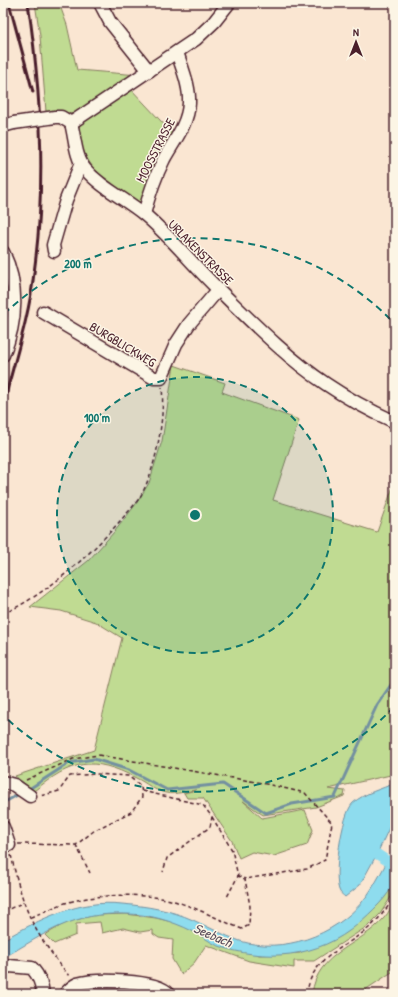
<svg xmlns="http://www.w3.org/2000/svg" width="398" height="997" font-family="'Patrick Hand',sans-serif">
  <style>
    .green { fill: #c0db92; stroke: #857d5e }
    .water { fill: #8edcee; stroke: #7390a0 }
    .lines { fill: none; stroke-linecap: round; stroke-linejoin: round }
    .stream { stroke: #7390a0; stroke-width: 3 }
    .canal { stroke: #8edcee; stroke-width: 10 }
    .minor-casing { stroke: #4a1f2b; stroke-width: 15 }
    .path { stroke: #4a1f2b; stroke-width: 1.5; stroke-dasharray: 4 3; stroke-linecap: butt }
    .minor { stroke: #fcf5e5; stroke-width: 12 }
    .rail { stroke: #4a1f2b; stroke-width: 3 }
    .minor-bridge-casing { stroke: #4a1f2b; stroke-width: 15; stroke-linecap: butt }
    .minor-bridge { stroke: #fcf5e5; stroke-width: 12 }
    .ring { fill: none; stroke: #0f766e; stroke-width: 2; stroke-dasharray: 7 5 }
    .labels { text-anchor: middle; stroke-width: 3; stroke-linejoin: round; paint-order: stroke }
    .street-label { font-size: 13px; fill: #4a1f2b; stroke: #fcf5e5 }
    .water-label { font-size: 14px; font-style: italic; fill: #5b4e5c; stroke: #fcf5e5 }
    .centre { fill: #0f766e; stroke: #fcf5e5; stroke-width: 2 }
    .ring-label { font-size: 12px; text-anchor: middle; font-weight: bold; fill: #0f766e; stroke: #fcf5e5; stroke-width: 3; stroke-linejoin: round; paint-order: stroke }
  </style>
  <rect width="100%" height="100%" fill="#fae6d2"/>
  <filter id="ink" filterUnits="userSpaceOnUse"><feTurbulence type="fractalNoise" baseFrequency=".025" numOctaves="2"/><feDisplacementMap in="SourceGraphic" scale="8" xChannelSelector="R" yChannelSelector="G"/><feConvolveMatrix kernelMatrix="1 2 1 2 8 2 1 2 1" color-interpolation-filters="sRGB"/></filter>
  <g filter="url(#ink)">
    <g class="green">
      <polygon points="35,3 59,3 67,25 77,70 139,75 74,114 59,111 46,112 40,36"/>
      <path d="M130,88L174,135L142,212C118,191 86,172 80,139C79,134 78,128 80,124C89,110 116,97 130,88Z"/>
      <path d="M174,365L225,383L222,392L299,420L273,500L377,532L395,481V774L328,789L345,791L344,796L316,807L263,815L243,801L262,818L305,810L313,830L307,845L274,856L252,852L239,858L232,841L203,798H187L184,793L196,790C188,791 175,795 166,793C156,792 145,782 136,778C92,755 71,761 34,791L15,776L94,750L122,638L96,622L61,611L30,607L88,561L115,531L136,504L149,483L162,441Z"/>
      <polygon points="395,879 395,891 380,914 368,926 314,961 294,961 294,968 249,961 206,945 194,963 181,974 172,959 173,940 159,938 153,934 153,930 140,932 123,928 102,933 100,922 76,924 76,935 54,944 45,935 67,922 95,915 126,914 156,918 172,922 259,955 300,953 383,898"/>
      <path d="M395,899V970L359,994H312C317,952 360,946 384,918C389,913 392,905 395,899Z"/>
    </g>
    <g class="water">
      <path d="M395,783V815L377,854L360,885L345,897C343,895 341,894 340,892C332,879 342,813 353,803C364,793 382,789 395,783Z"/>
      <path d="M395,847C395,856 398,871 395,880C389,897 371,912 358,924C319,958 264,963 216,945C208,941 201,935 192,931C172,921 149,914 126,914C73,912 46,933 3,958V940C40,919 79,899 122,904C146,906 171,910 193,920C209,927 223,935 240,941C283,954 334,936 363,901C376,885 385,864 395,847Z"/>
    </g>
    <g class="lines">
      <g class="stream">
        <polyline points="26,791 69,763 94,759 129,770 167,790 223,784 266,813 292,804 335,797 377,705 395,679"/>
        <polyline points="3,803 21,793"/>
      </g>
      <polyline class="canal" points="377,854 392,864"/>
      <defs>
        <g id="minor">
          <polyline points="100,3 110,22 149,71"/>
          <path d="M55,117H61L71,123C75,137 75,157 85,169C101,188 126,199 145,215C172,238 194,266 219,290C253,323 287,358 326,384C348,399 371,411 395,422"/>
          <polyline points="71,123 196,39 214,22 229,3"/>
          <polyline points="3,126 14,123"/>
          <path d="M144,214C149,195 155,177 164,159C174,141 188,124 189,103C190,86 182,68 177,52"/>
          <polyline points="54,251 53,245 66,200 81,163"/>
          <path d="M3,252C19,285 17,322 3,355"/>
          <polyline points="43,312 154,378 161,378 176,344 189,324 218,290"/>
          <polyline points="3,782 14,785 30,796"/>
          <polyline points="3,827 9,845"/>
          <path d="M3,969L9,966L32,968C39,976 42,983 43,994"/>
          <path d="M65,994C68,991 72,986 77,984C95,979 156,979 169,994"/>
        </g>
      </defs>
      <use href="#minor" class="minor-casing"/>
      <g class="path">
        <path d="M3,614C48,593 88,557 121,520C127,513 135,505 140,497C156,470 165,418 162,387"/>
        <polyline points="26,780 73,759 98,755 262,783 305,793 332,823 325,860 307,869 245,879"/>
        <polyline points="142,791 203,805 212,817 210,827 167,858 163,872"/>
        <polyline points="212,817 232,850 238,876 227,897"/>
        <polyline points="18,844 76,845 95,830 131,812 142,797 141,786 128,776 95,774 70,776 59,791 40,796"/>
        <polyline points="76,845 90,873"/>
        <path d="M11,855C18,884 25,914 42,939C50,952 60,964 69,976"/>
        <polyline points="3,908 9,909 24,902"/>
        <path d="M31,917C41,913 52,908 62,904C92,894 144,892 174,901C198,908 219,920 242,929L249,925L250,906L245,879L238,876"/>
        <path d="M307,994C310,958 347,947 370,927C380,918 388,907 395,896"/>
      </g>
      <use href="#minor" class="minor"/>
      <g class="rail">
        <polyline points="9,3 33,92"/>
        <path d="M3,406C14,362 29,318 34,273C46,184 41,91 28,3"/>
      </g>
      <defs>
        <polyline id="minor-bridge" points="14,123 55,117"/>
      </defs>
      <use href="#minor-bridge" class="minor-bridge-casing"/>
      <use href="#minor-bridge" class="minor-bridge"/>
    </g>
  </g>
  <circle cx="195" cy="515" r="138" fill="#0f766e" fill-opacity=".12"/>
  <g class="ring">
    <circle cx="195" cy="515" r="138"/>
    <path d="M394 707A277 277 0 0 1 4 716M4 314A277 277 0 0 1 394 323"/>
  </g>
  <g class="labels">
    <g class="street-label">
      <text transform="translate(155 150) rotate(-63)" y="5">MOOSSTRASSE</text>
      <text transform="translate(201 252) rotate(45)" y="5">URLAKENSTRASSE</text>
      <text transform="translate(123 344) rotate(31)" y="5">BURGBLICKWEG</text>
    </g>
    <g class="water-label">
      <text transform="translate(213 935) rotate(23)" y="5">Seebach</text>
    </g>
  </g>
  <circle cx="195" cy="515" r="6" class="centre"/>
  <g class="ring-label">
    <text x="78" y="268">200 m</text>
    <text x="97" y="422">100 m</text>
  </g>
  <rect width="398" height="997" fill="none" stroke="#fcf5e5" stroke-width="16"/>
  <rect x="8" y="8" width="382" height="981" fill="none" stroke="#4a1f2b" stroke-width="1.5" filter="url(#ink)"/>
  <g transform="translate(356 42)" stroke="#fcf5e5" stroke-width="3" paint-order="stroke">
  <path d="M0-3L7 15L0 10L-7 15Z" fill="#4a1f2b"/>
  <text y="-6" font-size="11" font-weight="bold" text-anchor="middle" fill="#4a1f2b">N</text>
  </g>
</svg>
